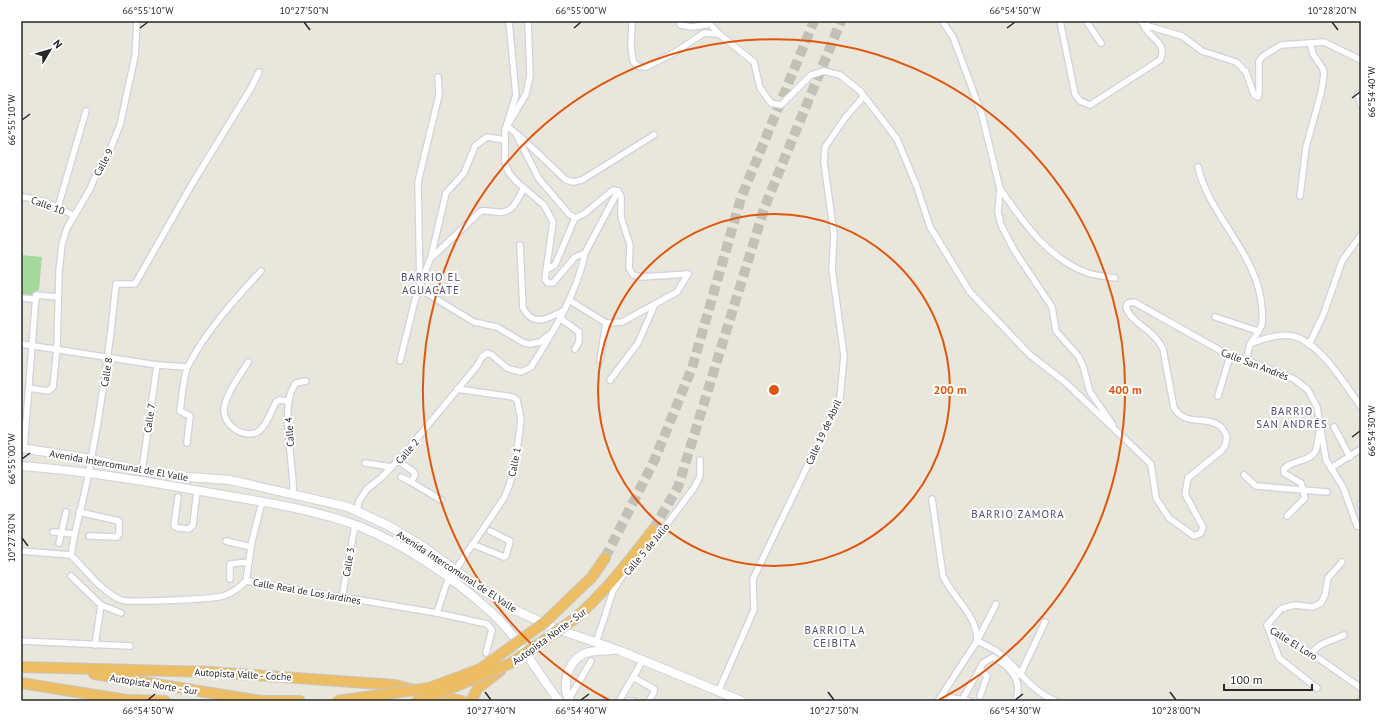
<svg xmlns="http://www.w3.org/2000/svg" width="1382" height="722" font-family="'PT Sans',sans-serif">
  <style>
    .green { fill: #a3da9c }
    .lines { fill: none; stroke-linecap: round; stroke-linejoin: round }
    .highway-tunnel { stroke: #c2c0b7; stroke-width: 10; stroke-dasharray: 10 5; stroke-linecap: butt }
    .street-casing { stroke: #d1d0df; stroke-width: 8 }
    .secondary-casing { stroke: #d1d0df; stroke-width: 10 }
    .highway-casing { stroke: #c7c7c7; stroke-width: 12 }
    .street { stroke: #fff; stroke-width: 5.5 }
    .secondary { stroke: #fff; stroke-width: 8 }
    .highway { stroke: #ecbd62; stroke-width: 10 }
    .highway-bridge-casing { stroke: #c7c7c7; stroke-width: 12; stroke-linecap: butt }
    .highway-bridge { stroke: #ecbd62; stroke-width: 10 }
    .ticks { fill: none; stroke: #282828; stroke-width: 1.5 }
    .ring { fill: none; stroke: #de570d; stroke-width: 2 }
    .labels { text-anchor: middle; stroke-width: 4; stroke-linejoin: round; paint-order: stroke }
    .street-label { font-size: 10px; fill: #282828; stroke: #fff }
    .neighbourhood-label { font-size: 11px; letter-spacing: 1px; fill: #4f4d73; stroke: #fff }
    .centre { fill: #de570d; stroke: #fff; stroke-width: 2 }
    .ring-label { font-size: 12px; text-anchor: middle; font-weight: bold; fill: #de570d; stroke: #fff; stroke-width: 4; stroke-linejoin: round; paint-order: stroke }
    .neatline { fill: none; stroke: #282828; stroke-width: 1.5 }
    .ticks-label { font-size: 10px; text-anchor: middle; fill: #282828 }
  </style>
  <rect width="100%" height="100%" fill="#e9e6db"/>
  <polygon class="green" points="21,255 42,257 39,290 35,292 33,297 21,296"/>
  <g class="lines">
    <g class="highway-tunnel">
      <polyline points="653,530 678,487 765,206 841,21"/>
      <polyline points="605,558 654,461 692,368 741,198 814,21"/>
    </g>
    <defs>
      <g id="street">
        <polyline points="528,21 530,76 526,94 507,126 524,140 566,180 573,182 582,180 654,135"/>
        <path d="M632,21L631,47L633,61L637,66L646,67L674,53L704,33L719,34L754,62L760,88L771,103L781,105L811,75L824,71L840,75L860,91L897,139L917,187L930,227L970,292L1030,355L1065,382L1151,464L1156,498L1169,518L1194,536L1201,533L1203,527L1185,494L1188,478L1221,451L1225,446L1227,437C1225,433 1223,428 1220,426C1205,415 1186,427 1174,408L1163,349C1154,329 1131,324 1126,307L1128,303L1134,302L1230,356L1246,360L1294,379L1308,390L1317,407L1326,460L1343,487L1357,526L1361,527"/>
        <polyline points="679,21 680,25 693,27 710,24 719,34"/>
        <polyline points="942,21 953,37 982,115 1000,189 998,212 1001,225 1014,250 1052,307 1056,331 1079,357 1083,366 1090,392 1113,425"/>
        <path d="M1060,21L1075,94L1080,101L1090,105L1160,60C1169,41 1147,39 1143,23"/>
        <polyline points="1086,21 1101,43"/>
        <polyline points="1140,21 1148,26 1182,36 1202,51 1236,62 1246,72 1254,95 1258,97 1259,94 1259,61 1263,56 1281,45 1324,42 1361,60"/>
        <polyline points="438,77 439,95 418,182 420,289 474,322 497,327 524,343 531,344 540,342 549,335"/>
        <polyline points="1358,94 1361,105"/>
        <polyline points="516,134 539,179 569,214 575,218 584,214 613,190 618,191 621,197 621,217 630,245 629,268 633,275 641,277 688,274"/>
        <path d="M1198,167C1210,218 1260,256 1262,310C1262,314 1263,319 1262,323C1261,330 1254,338 1250,344"/>
        <path d="M1001,190C1023,222 1048,259 1088,273C1096,276 1106,276 1115,278"/>
        <polyline points="1300,196 1306,147 1321,93 1324,75 1323,69 1313,54 1310,43"/>
        <path d="M21,197C40,198 57,206 74,216"/>
        <polyline points="58,207 86,111"/>
        <path d="M520,245L523,308C534,328 548,318 563,311"/>
        <polyline points="585,253 618,191"/>
        <polyline points="431,257 446,193 464,173 475,146 487,137 505,140"/>
        <polyline points="546,270 555,265 575,218"/>
        <polyline points="21,298 36,299"/>
        <polyline points="569,300 606,323 622,322 677,292 688,274"/>
        <polyline points="1215,317 1258,331"/>
        <polyline points="560,318 579,332 579,342 575,349"/>
        <polyline points="21,344 157,365 187,367"/>
        <polyline points="1309,345 1324,313 1342,261 1361,235"/>
        <polyline points="600,360 606,323"/>
        <path d="M1246,360L1250,344C1263,339 1279,333 1293,336C1321,343 1345,385 1361,407"/>
        <path d="M400,361L415,300L430,259L481,211C488,210 496,213 503,212C514,211 519,196 524,188"/>
        <path d="M248,362C240,376 226,393 224,409C222,425 246,441 259,431C267,425 271,411 276,402L279,400L289,401"/>
        <polyline points="610,380 638,343 655,304"/>
        <polyline points="29,388 48,391 53,387 57,348 59,272 62,244 67,228 90,189 97,172 110,150 120,125 135,56 137,21"/>
        <polyline points="1218,396 1230,356"/>
        <polyline points="1334,427 1350,457"/>
        <path d="M187,443L190,416L180,411C182,399 183,376 188,366C206,331 235,299 261,271"/>
        <polyline points="24,448 36,295 58,297"/>
        <polyline points="398,461 414,472 415,475 411,482 441,500"/>
        <polyline points="365,463 392,467"/>
        <polyline points="1331,468 1361,449"/>
        <polyline points="142,471 157,365"/>
        <polyline points="1244,475 1256,486 1327,492"/>
        <polyline points="401,477 411,482"/>
        <path d="M293,494C295,465 278,405 296,383L306,381"/>
        <polyline points="178,497 174,526 178,528 189,529 193,525 197,490"/>
        <path d="M932,499L943,576C954,600 977,614 977,641"/>
        <polyline points="1361,504 1361,506"/>
        <path d="M357,510L359,501L367,489L381,478L404,454L477,366L482,357L487,353L492,355L507,368L521,372L531,367C553,332 577,294 585,253L575,257L553,283H548L545,279L553,222L544,205L518,183L509,173L505,163V130L516,95L509,21"/>
        <polyline points="79,512 119,521 119,534 117,537 89,536"/>
        <path d="M1287,516L1305,498L1301,483L1284,473V469C1291,460 1309,462 1315,452C1318,446 1318,436 1320,429"/>
        <polyline points="53,532 74,534"/>
        <polyline points="226,541 251,547"/>
        <polyline points="59,543 66,512"/>
        <polyline points="472,544 504,557 506,556 510,541 490,531"/>
        <path d="M21,551L71,555C85,569 103,593 121,600C129,603 213,599 223,596C233,593 239,588 246,581"/>
        <path d="M71,555C75,527 84,500 89,471C101,409 110,347 116,284H135L192,184L251,88L259,72"/>
        <polyline points="71,576 101,605 95,645"/>
        <polyline points="230,579 230,564 249,562"/>
        <polyline points="246,581 437,613 487,624 492,630 486,653"/>
        <polyline points="246,581 252,541 262,502"/>
        <polyline points="342,598 355,525"/>
        <polyline points="101,605 121,613"/>
        <polyline points="437,613 446,585 460,563 504,498 509,486 515,465 521,420 517,400 513,397 457,389"/>
        <polyline points="1267,625 1311,653 1361,688"/>
        <polyline points="21,641 130,646"/>
        <path d="M977,641C985,645 995,649 1002,655C1020,671 1032,692 1056,701"/>
        <polyline points="596,643 613,591 623,575 661,532 694,488 700,476 700,460"/>
        <polyline points="1311,653 1320,645 1344,635"/>
        <polyline points="980,669 987,676 980,696"/>
        <polyline points="1020,675 1045,622"/>
        <polyline points="633,677 654,689 654,692 649,701"/>
        <polyline points="1317,688 1279,658 1267,625 1281,609 1294,605 1313,607 1321,603 1325,595 1328,578 1342,562"/>
        <polyline points="718,692 754,610 753,579 840,398 844,356 832,269 834,235 824,162 825,147 845,118 864,96"/>
        <polyline points="941,696 969,701"/>
        <polyline points="569,699 591,661"/>
        <path d="M962,700L983,663L993,657C1010,667 1023,680 1016,701"/>
        <polyline points="619,701 643,660"/>
        <polyline points="627,701 633,701"/>
        <polyline points="938,701 977,641 996,604"/>
        <polyline points="1360,701 1361,700"/>
      </g>
      <g id="secondary">
        <polyline points="21,448 91,459 142,471 188,477 230,480 348,507 389,526 424,547 478,587 517,611 554,628 618,650 742,701"/>
        <path d="M21,466C89,471 156,483 223,495C266,502 320,511 361,527C407,546 452,577 490,611C518,636 536,671 559,701"/>
        <path d="M570,701C561,686 567,663 583,654C591,650 604,651 613,650"/>
      </g>
      <g id="highway">
        <polyline points="592,577 605,558"/>
        <path d="M573,620C604,594 628,562 653,530"/>
        <polyline points="21,667 211,672 395,685 414,690"/>
        <polyline points="94,674 261,701 300,701"/>
        <polyline points="21,683 133,701"/>
        <polyline points="431,694 462,701"/>
        <polyline points="131,700 165,701"/>
        <polyline points="471,701 478,688 501,670"/>
      </g>
    </defs>
    <use href="#street" class="street-casing"/>
    <use href="#secondary" class="secondary-casing"/>
    <use href="#highway" class="highway-casing"/>
    <use href="#street" class="street"/>
    <use href="#secondary" class="secondary"/>
    <use href="#highway" class="highway"/>
    <defs>
      <g id="highway-bridge">
        <polyline points="337,701 429,688 480,669 544,623 592,577"/>
        <polyline points="416,701 428,698 511,663 573,620"/>
      </g>
    </defs>
    <use href="#highway-bridge" class="highway-bridge-casing"/>
    <use href="#highway-bridge" class="highway-bridge"/>
  </g>
  <path class="ticks" d="M304,22L310,30M1332,22L1338,30M140,28L148,22M574,28L581,22M1007,28L1015,22M1352,98L1360,92M22,120L30,114M1352,437L1360,431M22,459L30,453M22,538L28,546M485,692L491,700M828,692L834,700M1170,692L1176,700M148,700L155,694M581,700L589,694M1015,700L1023,694"/>
  <g class="ring">
    <circle cx="774" cy="390" r="176"/>
    <path d="M609 700A351 351 0 1 1 939 700"/>
  </g>
  <g class="labels">
    <g class="street-label">
      <text transform="translate(103 162) rotate(-62)" y="4">Calle 9</text>
      <text transform="translate(48 205) rotate(20)" y="4">Calle 10</text>
      <text transform="translate(1255 364) rotate(21)" y="4">Calle San Andrés</text>
      <text transform="translate(106 372) rotate(-81)" y="4">Calle 8</text>
      <text transform="translate(149 418) rotate(-82)" y="4">Calle 7</text>
      <text transform="translate(289 432) rotate(-94)" y="4">Calle 4</text>
      <text transform="translate(823 432) rotate(-65)" y="4">Calle 19 de Abril</text>
      <text transform="translate(407 451) rotate(-49)" y="4">Calle 2</text>
      <text transform="translate(514 462) rotate(-79)" y="4">Calle 1</text>
      <text transform="translate(119 465) rotate(10)" y="4">Avenida Intercomunal de El Valle</text>
      <text transform="translate(646 549) rotate(-50)" y="4">Calle 5 de Julio</text>
      <text transform="translate(348 562) rotate(-80)" y="4">Calle 3</text>
      <text transform="translate(457 571) rotate(33)" y="4">Avenida Intercomunal de El Valle</text>
      <text transform="translate(307 591) rotate(10)" y="4">Calle Real de Los Jardines</text>
      <text transform="translate(549 636) rotate(-36)" y="4">Autopista Norte - Sur</text>
      <text transform="translate(1294 643) rotate(32)" y="4">Calle El Loro</text>
      <text transform="translate(243 674) rotate(3)" y="4">Autopista Valle - Coche</text>
      <text transform="translate(154 684) rotate(9)" y="4">Autopista Norte - Sur</text>
    </g>
    <g class="neighbourhood-label">
      <text x="431" y="281">BARRIO EL<tspan x="431" dy="13">AGUACATE</tspan></text>
      <text x="1292" y="415">BARRIO<tspan x="1292" dy="13">SAN ANDRÉS</tspan></text>
      <text x="1018" y="518">BARRIO ZAMORA</text>
      <text x="835" y="634">BARRIO LA<tspan x="835" dy="13">CEIBITA</tspan></text>
    </g>
  </g>
  <circle cx="774" cy="390" r="6" class="centre"/>
  <g class="ring-label">
    <text x="950" y="394">200 m</text>
    <text x="1125" y="394">400 m</text>
  </g>
  <rect width="1382" height="722" fill="none" stroke="#ffffff" stroke-width="44"/>
  <g transform="translate(50 50) rotate(52)" stroke="#ffffff" stroke-width="3" paint-order="stroke">
  <path d="M0-3L7 15L0 10L-7 15Z" fill="#282828"/>
  <text y="-6" font-size="11" font-weight="bold" text-anchor="middle" fill="#282828">N</text>
  </g>
  <path d="M1224 684v6h88v-6" fill="none" stroke="#282828" stroke-width="2"/>
  <text x="1230" y="684" font-size="12" fill="#282828" stroke="#ffffff" stroke-width="3" paint-order="stroke">100 m</text>
  <rect x="22" y="22" width="1338" height="678" class="neatline"/>
  <g class="ticks-label">
    <text x="148" y="14">66°55'10"W</text>
    <text x="304" y="14">10°27'50"N</text>
    <text x="581" y="14">66°55'00"W</text>
    <text x="1015" y="14">66°54'50"W</text>
    <text x="1332" y="14">10°28'20"N</text>
    <text transform="translate(1371 92) rotate(-90)" y="4">66°54'40"W</text>
    <text transform="translate(11 120) rotate(-90)" y="4">66°55'10"W</text>
    <text transform="translate(1371 431) rotate(-90)" y="4">66°54'30"W</text>
    <text transform="translate(11 459) rotate(-90)" y="4">66°55'00"W</text>
    <text transform="translate(11 538) rotate(-90)" y="4">10°27'30"N</text>
    <text x="148" y="714">66°54'50"W</text>
    <text x="491" y="714">10°27'40"N</text>
    <text x="581" y="714">66°54'40"W</text>
    <text x="834" y="714">10°27'50"N</text>
    <text x="1015" y="714">66°54'30"W</text>
    <text x="1176" y="714">10°28'00"N</text>
  </g>
</svg>
